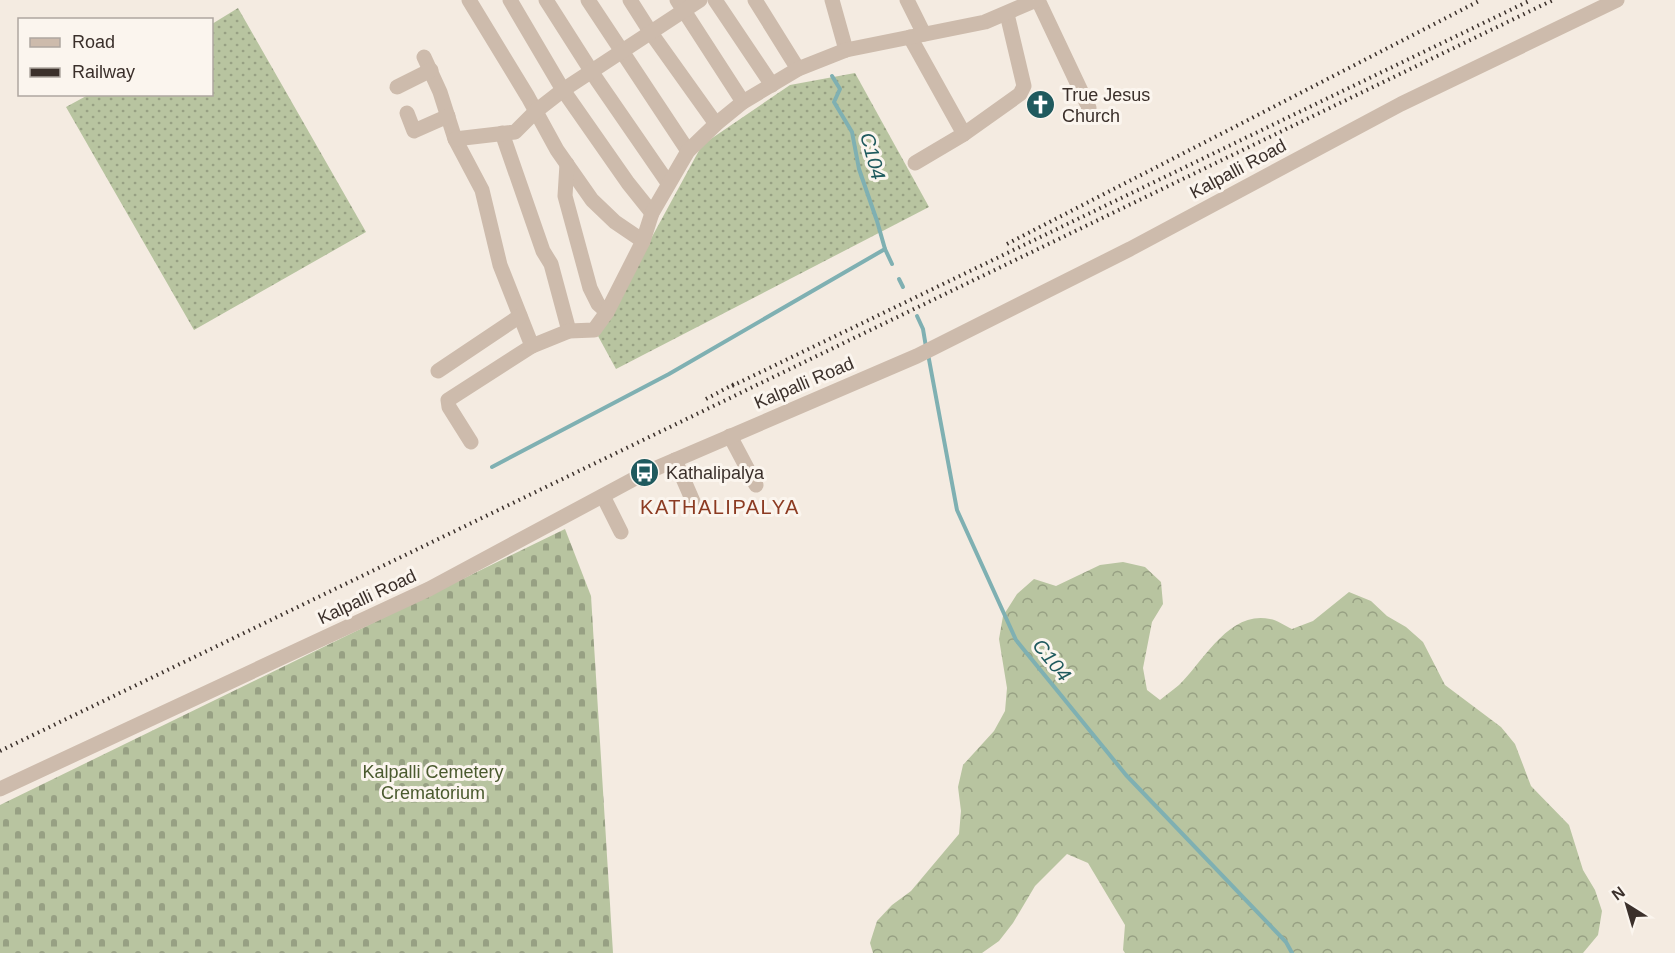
<svg xmlns="http://www.w3.org/2000/svg" width="1675" height="953" font-family="Helvetica,sans-serif">
  <style>
    .grass { fill: url(#grass-dots) }
    .forest { fill: url(#forest-crowns) }
    .cemetery { fill: url(#cemetery-stones) }
    .lines { fill: none; stroke-linecap: round; stroke-linejoin: round }
    .stream { stroke: #7fb0b2; stroke-width: 4 }
    .minor { stroke: #cdbbac; stroke-width: 15 }
    .rail { stroke: #3b302b; stroke-width: 4; stroke-dasharray: 1.5 4.5; stroke-linecap: butt }
    .labels { text-anchor: middle; stroke-width: 6; stroke-linejoin: round; paint-order: stroke }
    .poi-label { font-size: 18px; fill: #3b302b; stroke: #fbf5ee; text-anchor: start }
    .street-label { font-size: 18px; fill: #3b302b; stroke: #fbf5ee }
    .park-label { font-size: 18px; fill: #4a5a2e; stroke: #fbf5ee }
    .water-label { font-size: 20px; font-style: italic; fill: #1f5a5e; stroke: #fbf5ee }
    .neighbourhood-label { font-size: 20px; letter-spacing: 1.5px; fill: #8c3b22; stroke: #fbf5ee }
  </style>
  <defs>
    <pattern id="grass-dots" width="8" height="8" patternUnits="userSpaceOnUse" patternTransform="scale(1.5)"><rect width="8" height="8" fill="#b8c4a0"/><path d="M2 2h.1M6 6h.1" fill="none" stroke="#97a083" stroke-width="1.8" stroke-linecap="round"/></pattern>
    <pattern id="forest-crowns" width="20" height="18" patternUnits="userSpaceOnUse" patternTransform="scale(1.5)"><rect width="20" height="18" fill="#b8c4a0"/><path d="M2 6a3 3 0 1 1 6 0M12 15a3 3 0 1 1 6 0" fill="none" stroke="#97a083"/></pattern>
    <pattern id="cemetery-stones" width="16" height="16" patternUnits="userSpaceOnUse" patternTransform="scale(1.5)"><rect width="16" height="16" fill="#b8c4a0"/><path d="M2 7V4a2 2 0 0 1 4 0v3zM10 15v-3a2 2 0 0 1 4 0v3z" fill="#97a083"/></pattern>
  </defs>
  <rect width="100%" height="100%" fill="#f4ebe1"/>
  <g class="grass">
    <polygon points="238,8 366,232 194,330 66,107 88,95 212,94 212,24"/>
    <polygon points="855,73 929,207 616,369 598,336 702,145 790,85"/>
  </g>
  <path class="forest" d="M1123,562L1145,567L1161,582L1163,604L1152,622L1143,668L1147,690L1160,700C1166,695 1173,690 1179,685C1203,662 1229,610 1270,619C1277,620 1285,626 1292,629L1313,621L1349,592L1371,601L1387,616L1406,627L1423,642L1445,685L1501,727L1515,744L1531,786L1569,825L1583,870L1595,890L1602,911L1598,935L1583,953H1125L1123,950L1125,925L1088,863L1067,854L1035,886L1013,923L999,941L982,953H873L870,943L877,921L892,905L911,891L959,834L961,811L958,787L963,765L994,731L1005,711L1007,688L999,639L1003,616L1017,594L1034,579L1056,586L1100,565Z"/>
  <polygon class="cemetery" points="565,529 591,596 613,953 0,953 0,805"/>
  <g class="lines">
    <g class="stream">
      <polyline points="832,76 840,89 834,102 852,132 859,169 877,221 885,249"/>
      <polyline points="899,279 903,287"/>
      <polyline points="917,316 923,329 926,347"/>
      <polyline points="928,354 957,510 1016,640 1126,775 1286,942 1292,953"/>
      <polyline points="492,467 669,374 885,249 892,264"/>
    </g>
    <g class="minor">
      <polyline points="469,0 528,97 557,150 592,200 615,222 643,241"/>
      <polyline points="510,0 563,90 628,183 652,213"/>
      <polyline points="546,0 597,80 668,183"/>
      <polyline points="588,0 688,151"/>
      <polyline points="630,0 651,33 716,124"/>
      <polyline points="677,0 743,102"/>
      <polyline points="715,0 772,85"/>
      <polyline points="755,0 798,69"/>
      <polyline points="832,0 846,50"/>
      <polyline points="907,0 924,34"/>
      <polyline points="1038,0 1089,108"/>
      <polyline points="910,37 964,134 1020,94 1024,86 1007,14"/>
      <polyline points="424,57 440,92 455,139 482,190 500,265 532,346 448,400 449,407 471,442"/>
      <polyline points="397,87 431,70"/>
      <polyline points="407,113 414,131 448,116"/>
      <polyline points="502,133 543,251 551,264 569,331"/>
      <polyline points="455,139 515,132 536,111 563,90 700,0"/>
      <polyline points="915,163 964,134"/>
      <polyline points="567,164 565,196 590,288 598,304 607,312"/>
      <polyline points="532,346 569,331 594,330 607,312 643,241 652,213 688,151 716,124 743,102 798,69 846,50 985,22 1036,0"/>
      <polyline points="438,371 520,316"/>
      <polyline points="730,436 756,485"/>
      <polyline points="675,460 695,506"/>
      <polyline points="603,496 621,532"/>
      <polyline points="0,789 429,589 645,473 917,356 1130,249 1401,104 1617,0"/>
    </g>
    <g class="rail">
      <polyline points="1007,244 1481,0"/>
      <polyline points="732,386 1531,0"/>
      <polyline points="706,399 738,382"/>
      <polyline points="0,751 1553,0"/>
    </g>
  </g>
  <defs>
    <symbol id="church-disc" viewBox="-11 -11 22 22"><circle r="9.5" fill="#1f5a5e" stroke="#fbf5ee"/><path d="M-1.2-6h2.4v3.5h3.3v2.4h-3.3V6h-2.4V-.1h-3.3v-2.4h3.3Z" fill="#fff"/></symbol>
    <symbol id="bus-disc" viewBox="-11 -11 22 22"><circle r="9.5" fill="#1f5a5e" stroke="#fbf5ee"/><path d="M-5-6H5V4H4V6H2V4H-2V6H-4V4H-5ZM-3.5-4V0h7V-4ZM-3.5 1.2v1.5H-2V1.2ZM2 1.2v1.5H3.5V1.2Z" fill="#fff"/></symbol>
  </defs>
  <g fill-rule="evenodd">
    <use href="#church-disc" x="1024" y="88" width="33" height="33"/>
    <use href="#bus-disc" x="628" y="456" width="33" height="33"/>
  </g>
  <g class="labels">
    <g class="poi-label">
      <text x="1062" y="101">True Jesus<tspan x="1062" dy="21">Church</tspan></text>
      <text x="666" y="479">Kathalipalya</text>
    </g>
    <g class="street-label">
      <text transform="translate(1238 169) rotate(-28)" y="6">Kalpalli Road</text>
      <text transform="translate(804 383) rotate(-23)" y="6">Kalpalli Road</text>
      <text transform="translate(367 597) rotate(-25)" y="6">Kalpalli Road</text>
    </g>
    <g class="park-label">
      <text x="433" y="778">Kalpalli Cemetery<tspan x="433" dy="21">Crematorium</tspan></text>
    </g>
    <g class="water-label">
      <text transform="translate(873 156) rotate(75)" y="7">C104</text>
      <text transform="translate(1052 660) rotate(51)" y="7">C104</text>
    </g>
    <g class="neighbourhood-label">
      <text x="720" y="514">KATHALIPALYA</text>
    </g>
  </g>
  <rect x="18" y="18" width="195" height="78" fill="#fbf5ee" stroke="#aea6a0" stroke-width="1.5"/>
  <rect x="30" y="38" width="30" height="9" fill="#cdbbac" stroke="#aea6a0" stroke-width="1.5"/>
  <text x="72" y="48" font-size="18" fill="#3b302b">Road</text>
  <rect x="30" y="68" width="30" height="9" fill="#3b302b" stroke="#aea6a0" stroke-width="1.5"/>
  <text x="72" y="78" font-size="18" fill="#3b302b">Railway</text>
  <g transform="translate(1627 905) rotate(323)" stroke="#fbf5ee" stroke-width="4.5" paint-order="stroke">
  <path d="M0-4.5L10 22L0 15L-10 22Z" fill="#3b302b"/>
  <text y="-9" font-size="16" font-weight="bold" text-anchor="middle" fill="#3b302b">N</text>
  </g>
</svg>
